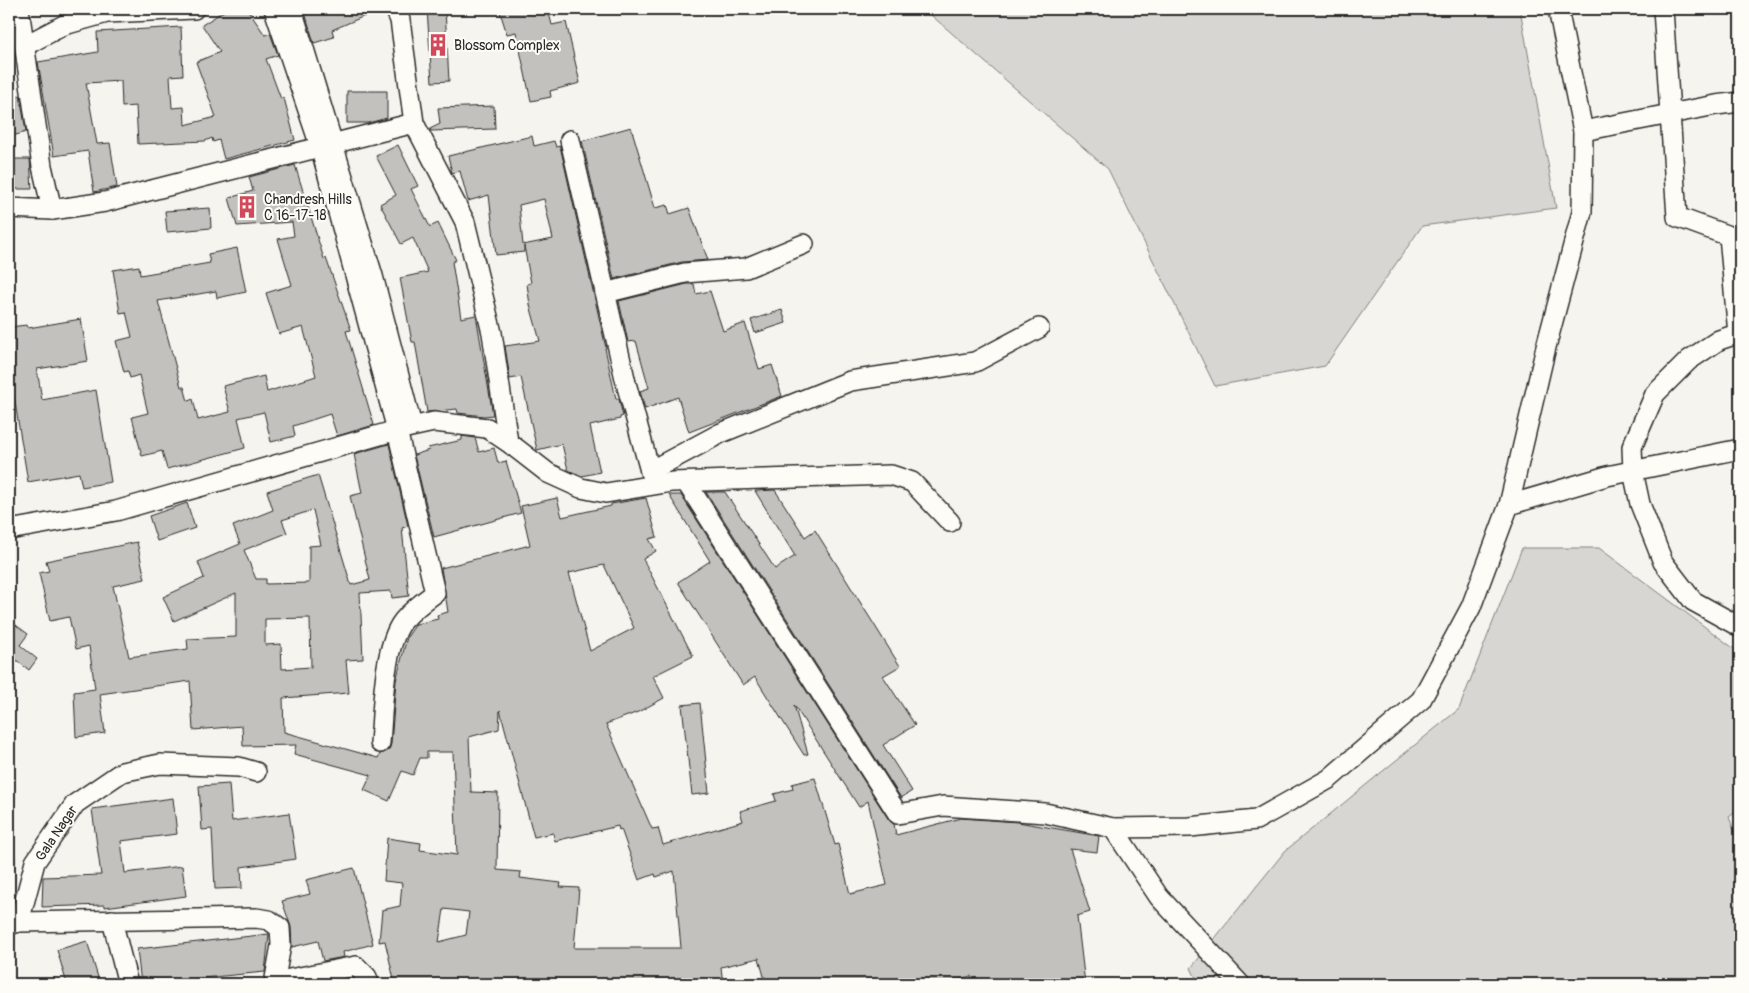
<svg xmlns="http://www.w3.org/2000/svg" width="1749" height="993" font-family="Pangolin,sans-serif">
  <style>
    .green { fill: #d7d6d2; stroke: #81807e }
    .water { fill: #adaca9; stroke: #797877 }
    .building { fill: #c2c1be; stroke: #2b2b2b; fill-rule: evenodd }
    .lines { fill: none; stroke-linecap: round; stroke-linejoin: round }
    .street-casing { stroke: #2b2b2b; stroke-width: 22 }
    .street { stroke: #fdfcf7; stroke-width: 19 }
    .labels { text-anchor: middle; stroke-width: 4; stroke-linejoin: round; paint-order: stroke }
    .poi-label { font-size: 14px; fill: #2b2b2b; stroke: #fdfcf7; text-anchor: start }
    .street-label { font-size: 14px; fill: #2b2b2b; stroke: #fdfcf7 }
  </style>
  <rect width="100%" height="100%" fill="#f5f4ef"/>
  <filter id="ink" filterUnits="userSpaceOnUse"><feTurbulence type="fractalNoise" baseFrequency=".02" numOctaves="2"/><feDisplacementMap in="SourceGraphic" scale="10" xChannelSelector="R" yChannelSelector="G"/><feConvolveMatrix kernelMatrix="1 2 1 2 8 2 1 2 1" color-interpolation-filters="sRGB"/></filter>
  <g filter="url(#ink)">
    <g class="green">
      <polygon points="924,9 1520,9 1556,208 1422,226 1325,366 1215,386 1108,169"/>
      <polygon points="1522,548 1599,548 1740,653 1740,809 1729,817 1740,846 1740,984 1199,984 1191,968 1285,851 1459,709"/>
    </g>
    <polygon class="water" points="9,761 15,861 9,886"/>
    <g class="building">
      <polygon points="227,9 247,9 265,35 270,33 278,55 266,59 281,99 284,98 295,140 224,159 219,140 213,142 212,138 205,141 138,144 136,106 122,107 121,81 86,83 97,144 110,143 117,187 94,192 88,151 54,156 38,62 98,52 97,32 181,27 183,75 170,76 172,108 184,107 185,125 216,117 196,62 220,52 202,25"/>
      <polygon points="304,9 381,9 332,30 334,37 314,43"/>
      <polygon points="427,9 445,9 449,81 432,82"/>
      <polygon points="499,9 548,9 552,25 566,22 580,83 550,91 551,97 531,101 516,32 507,34"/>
      <polygon points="347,91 387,91 387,118 368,123 347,123"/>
      <polygon points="20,95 26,132 9,137 9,99"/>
      <polygon points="494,106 495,129 431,131 430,129 440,124 438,108"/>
      <polygon points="631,127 655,208 667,205 670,214 689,208 708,260 682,262 614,279 582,141"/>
      <path d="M532,136L534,146L554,141L556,147L560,146L606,348H605L616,399H619L623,416L620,417V419L590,426L600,472L582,476L568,470L562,444L537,450L521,377L510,379L505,346L540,341L530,305L527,284L531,283L524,246V252L496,255L489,195L468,201L460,171L452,173L448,156ZM544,199L553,239L523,245L519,205Z"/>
      <polygon points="398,145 418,186 411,189 430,227 438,223 456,260 452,262 461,318 476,315 493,415 484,416 458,413 457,409 427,412 415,342 412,342 400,278 428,272 413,238 401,244 380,204 396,195 376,156"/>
      <polygon points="9,159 30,159 32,189 9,189"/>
      <polygon points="295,165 324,259 326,258 351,330 346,331 374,425 337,436 330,414 293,426 295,436 271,442 264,412 238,418 245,448 167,469 162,451 142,456 132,417 148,413 139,375 130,378 128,371 124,372 116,341 132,337 126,312 120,313 113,270 139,266 140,275 210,263 208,254 237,248 246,292 217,298 216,291 158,301 181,387 184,387 188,401 193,399 198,420 230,412 223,386 264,376 267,392 316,376 303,327 279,334 266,293 292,285 278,239 294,236 292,222 237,226 229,198 253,191 249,177"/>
      <polygon points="210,208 211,228 167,232 165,211"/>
      <polygon points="687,284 694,284 696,294 710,291 723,331 745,323 759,369 772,365 782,396 689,432 678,397 645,409 640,391 649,388 636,341 628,342 619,301"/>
      <polygon points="782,310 786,323 755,333 751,320"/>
      <polygon points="81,319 88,361 37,369 42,400 96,390 111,482 82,487 79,473 28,482 9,366 9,327 27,325 28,328"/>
      <polygon points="462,436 475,438 479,452 494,448 498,463 506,461 521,513 434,537 414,455 429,450 428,448 462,440"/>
      <path d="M389,444L408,526L402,528L409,596L392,598L391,591L360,593L363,659L346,660L349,693L283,698L284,732L378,758L380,754L389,750L391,744L396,681L407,637L416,624L438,619L437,615L448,612L441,568L530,545L521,506L557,498L562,517L611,506V504L646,498L657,537L649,539L656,551L643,559L693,656L653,676L664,698L638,712L606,724L652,829L658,828L663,845L726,826L743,821L740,811L776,801L774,794L793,789L792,784L815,778L835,845L838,844L850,894L887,885L868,801L859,807L794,705L808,754L804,755L755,677L743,685L678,582L710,561L669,495H681L889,820L894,824L896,835L961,818L1018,822L1099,836L1097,852L1070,849L1090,912L1077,916L1085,984H975L971,976L941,984H766L759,958L721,967L723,984H395L385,941L379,942L382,910L400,906L402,883L384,881L387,838L421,843L420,850L457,855L453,752H427V758H420L413,775L402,771L389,801L364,790L371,775L294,754L296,745L243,746L242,726L193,730L190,681L100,694L105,733L76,737L74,692L95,689L89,646L76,649L69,617L50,621L39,573L49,571L46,561L137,542L145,579L113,586L129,657L188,649L187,639L236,637V593L174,621L163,597L204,578L198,562L240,544L233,526L273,510L267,491L318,475L351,585L370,580L350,496L362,493L354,454ZM313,510L321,545L309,546V583L266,584V579H256L244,550L287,533L282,520ZM604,565L634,628L590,651L569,573ZM310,618L311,667L282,669L281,644L265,645V619ZM500,710L534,837L553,833L555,841L618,826L619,830L621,829L639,880L655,874L656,877L674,871L681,948H574L579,888L560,887L561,883L520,878L521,872L497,870L498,793L471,792L469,737L499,729ZM444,909L469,912L466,935L439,942Z"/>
      <polygon points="775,490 805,537 815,530 900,666 883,676 915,725 883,745 912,791 901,798 706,492 725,492 775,569 795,556 755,491"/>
      <polygon points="187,503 195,528 157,541 149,516"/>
      <polygon points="9,620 28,634 20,645 37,659 29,670 11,656 9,659"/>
      <polygon points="700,703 709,793 692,795 682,705"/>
      <polygon points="229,784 232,821 289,813 296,859 241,867 242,888 215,889 212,829 202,830 199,786"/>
      <polygon points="173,798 177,834 121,841 125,873 182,866 186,896 105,907 105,905 42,907 43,877 101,875 92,809"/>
      <polygon points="354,868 373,944 343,952 344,957 323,961 318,941 292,947 291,927 282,901 310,894 306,880"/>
      <polygon points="269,934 265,972 141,984 137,949"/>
      <polygon points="87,941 100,984 67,984 57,950"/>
    </g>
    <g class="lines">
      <defs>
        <g id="street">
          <polyline points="19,9 42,166 52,210"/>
          <path d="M274,9L320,146L397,430L435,593C424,601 412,610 403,621C383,647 383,710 380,743"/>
          <polyline points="292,9 373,276 412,426"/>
          <polyline points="395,9 400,20 414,123 465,222 492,333 508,442"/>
          <polyline points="1663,9 1677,217 1729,236 1738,334"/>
          <polyline points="24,46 64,25 107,13 194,9"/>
          <polyline points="1583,131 1716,105 1740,102"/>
          <polyline points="570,140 626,383 653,482"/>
          <polyline points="9,208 52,210 105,202 414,123"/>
          <polyline points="605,293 685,273 746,268 804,244"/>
          <polyline points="1740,333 1719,340 1689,360 1655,394 1632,447 1633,471 1640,504 1663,562 1693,601 1740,627"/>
          <polyline points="650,471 721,433 850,381 975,362 1039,328"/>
          <polyline points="686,482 898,814 943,806 1045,813 1113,828 1190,827 1256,820 1329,779 1421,700 1471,607 1509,505 1546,347 1582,212 1583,131 1558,9"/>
          <polyline points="1509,505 1607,476 1740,449"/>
          <polyline points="9,530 116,511 397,430 434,422 487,428 508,442 548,473 581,488 606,493 672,482 891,475 912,482 950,522"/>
          <polyline points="1113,828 1159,897 1240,984"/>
          <polyline points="112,920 128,984"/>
          <polyline points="19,922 256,918 269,920 280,928 281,945 274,984"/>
          <polyline points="9,925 19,922 35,862 75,804 122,772 160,764 239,767 256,772"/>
          <polyline points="274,982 356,966 367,977 369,984"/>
        </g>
      </defs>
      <use href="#street" class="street-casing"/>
      <use href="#street" class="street"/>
    </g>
  </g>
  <defs>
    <symbol id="building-bare" viewBox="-9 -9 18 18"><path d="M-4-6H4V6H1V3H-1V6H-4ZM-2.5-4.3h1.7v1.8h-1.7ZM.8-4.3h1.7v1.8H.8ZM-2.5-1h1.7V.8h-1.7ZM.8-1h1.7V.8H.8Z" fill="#d1495b" stroke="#fdfcf7" stroke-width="2.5" paint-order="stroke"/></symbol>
  </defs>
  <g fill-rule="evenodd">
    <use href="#building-bare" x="422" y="29" width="32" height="32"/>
    <use href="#building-bare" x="231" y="191" width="32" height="32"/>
  </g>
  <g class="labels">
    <g class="poi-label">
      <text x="454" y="50">Blossom Complex</text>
      <text x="264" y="204">Chandresh Hills<tspan x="264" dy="16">C 16-17-18</tspan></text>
    </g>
    <g class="street-label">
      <text transform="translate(56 833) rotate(-56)" y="5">Gala Nagar</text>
    </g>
  </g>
  <rect width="1749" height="993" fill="none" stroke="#fdfcf7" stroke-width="30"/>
  <rect x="15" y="15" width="1719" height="963" fill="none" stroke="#2b2b2b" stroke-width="2" filter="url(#ink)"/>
</svg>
